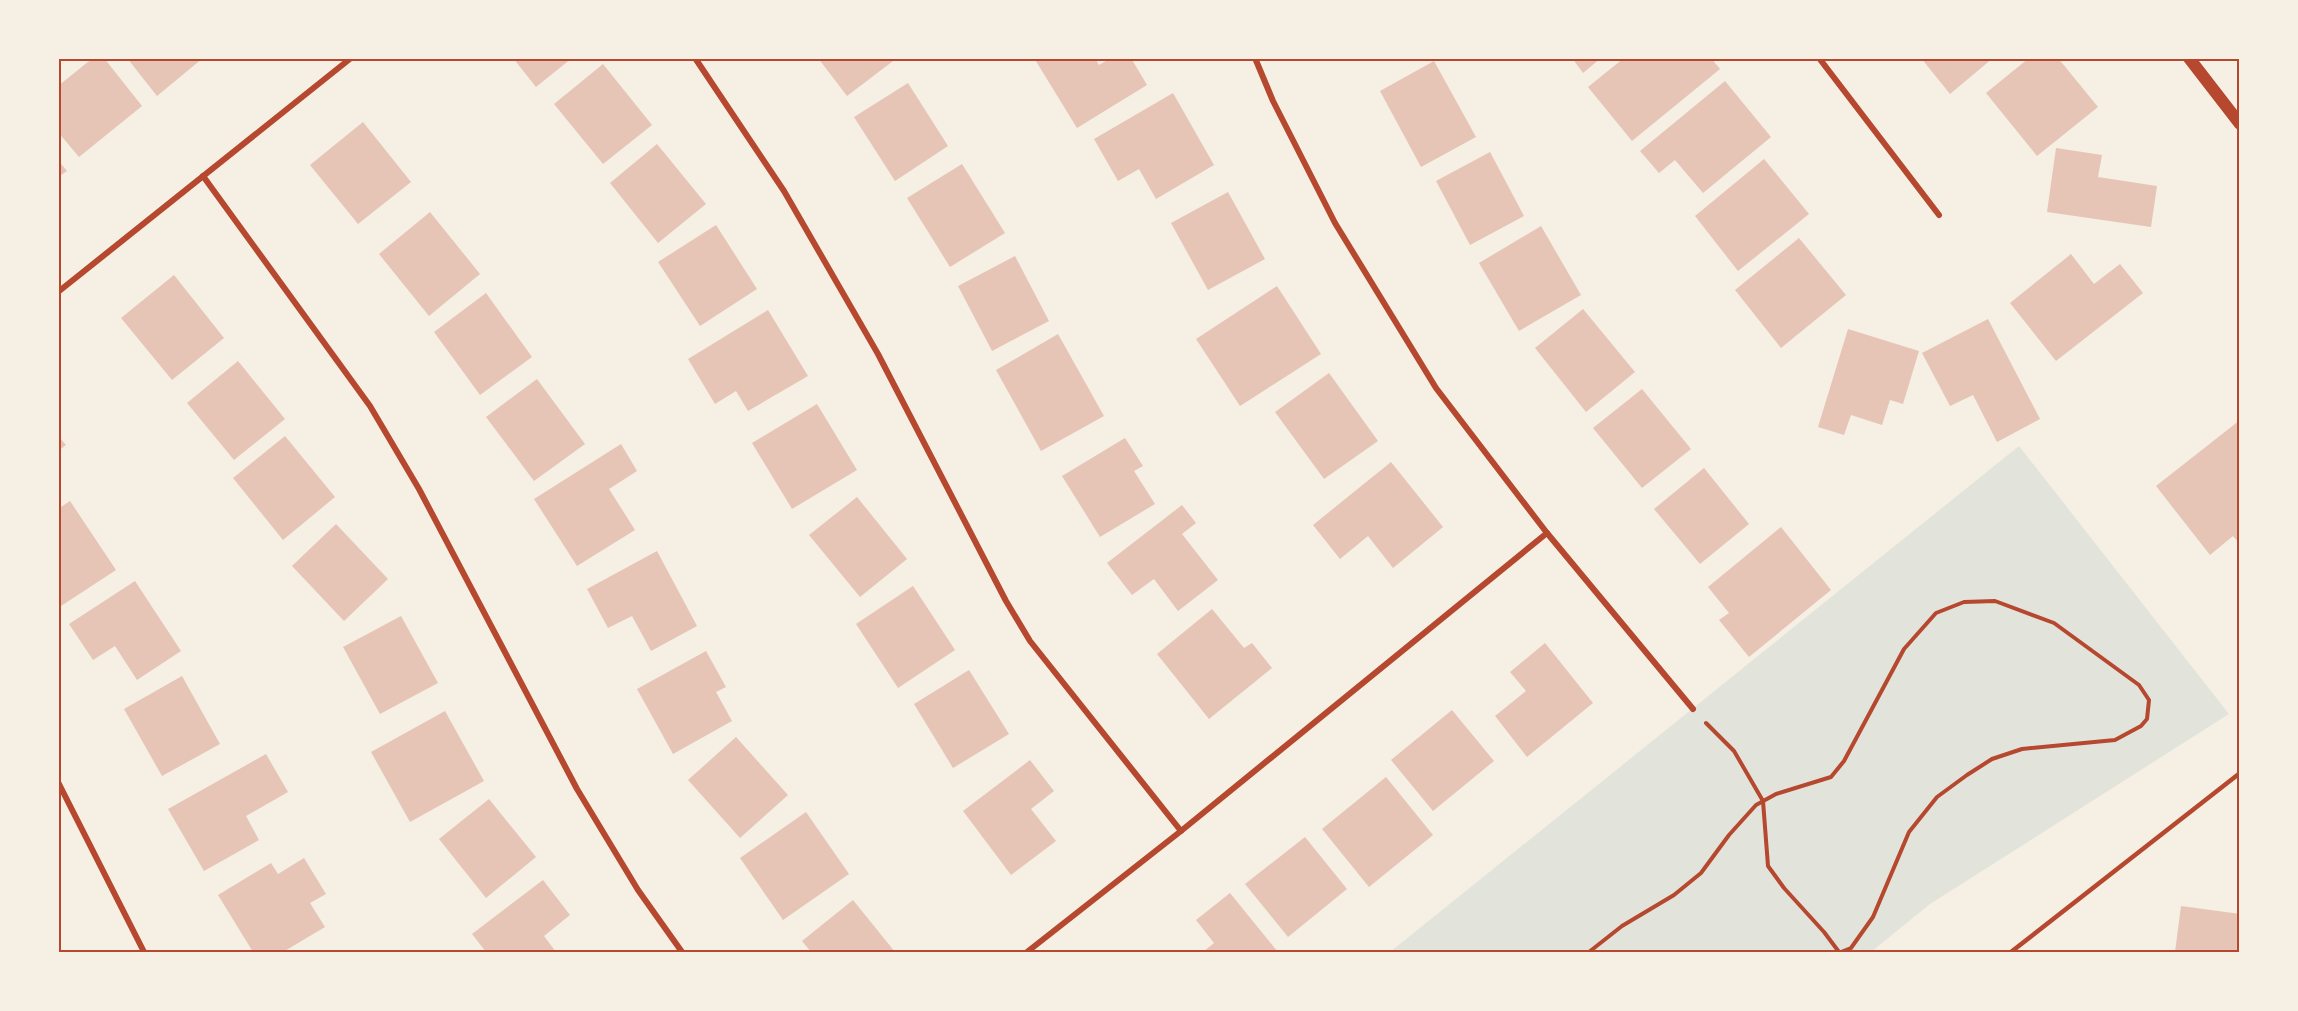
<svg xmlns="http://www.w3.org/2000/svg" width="2298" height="1011" font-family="'Libre Baskerville',serif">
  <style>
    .green { fill: #e2e4dc }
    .building { fill: #e6c5b7 }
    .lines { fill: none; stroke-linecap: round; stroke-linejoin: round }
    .path { stroke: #b5482f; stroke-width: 4 }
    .service { stroke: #b5482f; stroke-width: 4.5 }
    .minor { stroke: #b5482f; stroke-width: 6 }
    .secondary { stroke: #b5482f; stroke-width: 12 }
    .neatline { fill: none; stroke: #b5482f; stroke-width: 2 }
  </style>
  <rect width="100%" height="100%" fill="#f6efe4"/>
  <polygon class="green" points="2019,446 2229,714 1930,904 1871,952 1390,952"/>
  <g class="building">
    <polygon points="93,58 104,58 142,106 79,157 58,132 58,86"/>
    <polygon points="127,58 203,58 157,96"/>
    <polygon points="513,58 572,58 536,87"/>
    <polygon points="818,58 897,58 847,96"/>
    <polygon points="1034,58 1095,58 1099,65 1111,58 1131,58 1147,85 1077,128"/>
    <polygon points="1572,58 1601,58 1583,73"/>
    <polygon points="1624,58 1711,58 1720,69 1632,141 1588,87"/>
    <polygon points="1921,58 1993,58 1950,94"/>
    <polygon points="2029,58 2058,58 2098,107 2037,156 1986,93"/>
    <polygon points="1434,61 1476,137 1421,167 1380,91"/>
    <polygon points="603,64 652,125 603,164 554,104"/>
    <polygon points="1725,81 1771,137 1703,193 1675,160 1659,173 1640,151"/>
    <polygon points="908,83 948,146 895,181 854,117"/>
    <polygon points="1173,93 1214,165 1156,199 1139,169 1118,181 1094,139"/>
    <polygon points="363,122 411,182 358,224 310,165"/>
    <polygon points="657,144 706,204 658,243 610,183"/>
    <polygon points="2056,148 2102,155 2098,177 2157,186 2151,227 2047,212"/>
    <polygon points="1490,152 1524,216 1470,245 1436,181"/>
    <polygon points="1764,159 1809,214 1738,271 1695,216"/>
    <polygon points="58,160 67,171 58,177"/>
    <polygon points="962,164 1005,233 950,267 907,198"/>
    <polygon points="1228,192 1265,259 1208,290 1171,223"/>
    <polygon points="430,212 480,274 429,316 379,254"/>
    <polygon points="716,225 757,289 700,326 658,262"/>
    <polygon points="1541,226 1581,295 1519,331 1479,263"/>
    <polygon points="1799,238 1846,295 1781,348 1735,290"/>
    <polygon points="2071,254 2094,284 2120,264 2143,293 2056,361 2010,303"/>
    <polygon points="1015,256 1049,321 992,351 958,286"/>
    <polygon points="174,275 224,338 172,380 121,318"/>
    <polygon points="1277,286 1321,354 1240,406 1196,339"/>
    <polygon points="486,293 532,357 480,395 434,332"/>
    <polygon points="1583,309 1635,372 1586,412 1535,348"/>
    <polygon points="768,310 808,376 748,411 736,391 715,404 688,359"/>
    <polygon points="1988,319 2040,419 1997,442 1973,395 1950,406 1922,353"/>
    <polygon points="1848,329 1919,351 1903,404 1890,400 1882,425 1851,415 1844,435 1818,427"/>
    <polygon points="1058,334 1104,416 1041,451 996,370"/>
    <polygon points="238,361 285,419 234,460 187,403"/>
    <polygon points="1329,373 1378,441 1324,479 1275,412"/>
    <polygon points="537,379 585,444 534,481 486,417"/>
    <polygon points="1642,389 1691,449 1642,488 1593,428"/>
    <polygon points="817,404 857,470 792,509 752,443"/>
    <polygon points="2240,420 2240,544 2233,536 2210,555 2156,486"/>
    <polygon points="58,436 66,445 58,451"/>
    <polygon points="285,436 335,497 283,540 233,478"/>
    <polygon points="1125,438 1143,466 1134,471 1155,504 1100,537 1062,476"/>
    <polygon points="621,444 637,471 609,489 635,530 577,566 534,499"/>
    <polygon points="1391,462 1443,527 1393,568 1368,536 1340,559 1313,525"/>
    <polygon points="1704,468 1749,524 1700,564 1654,509"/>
    <polygon points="857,497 907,559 860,597 809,535"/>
    <polygon points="70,501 116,570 61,606 58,603 58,509"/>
    <polygon points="1182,505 1196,523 1182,534 1218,580 1178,611 1154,579 1132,595 1107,563"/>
    <polygon points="336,524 388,579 344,621 292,566"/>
    <polygon points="1781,527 1831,590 1749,657 1719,620 1729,613 1708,587"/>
    <polygon points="657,551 697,626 651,651 632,616 608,628 587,589"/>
    <polygon points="135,581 181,651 137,680 115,646 93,660 69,624"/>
    <polygon points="913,586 955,650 898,688 856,624"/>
    <polygon points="1212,609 1244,648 1252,643 1272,668 1209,719 1157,654"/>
    <polygon points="401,616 438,683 380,714 343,647"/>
    <polygon points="1545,643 1593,703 1527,757 1495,716 1526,691 1510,672"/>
    <polygon points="706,651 726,687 716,692 732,721 673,754 637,689"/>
    <polygon points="969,670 1009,734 953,768 914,704"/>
    <polygon points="182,676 220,744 162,776 124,709"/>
    <polygon points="1452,710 1494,761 1433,811 1391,760"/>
    <polygon points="445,711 484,781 410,822 371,752"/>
    <polygon points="736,737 788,795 740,838 688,780"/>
    <polygon points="266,754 288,792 246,816 259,840 204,871 168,809"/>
    <polygon points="1030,760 1054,791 1031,809 1056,841 1011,875 963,811"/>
    <polygon points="1386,777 1433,835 1369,887 1322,829"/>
    <polygon points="489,799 536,857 486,898 439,839"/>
    <polygon points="806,812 849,874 783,920 740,858"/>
    <polygon points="1305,837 1347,889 1288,937 1245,884"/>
    <polygon points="304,858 326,894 310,903 325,927 283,952 253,952 218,895 271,863 278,874"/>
    <polygon points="543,880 570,915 544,936 556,952 486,952 472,934"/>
    <polygon points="1230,893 1278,952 1203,952 1214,943 1196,920"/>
    <polygon points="853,900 895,952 811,952 802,941"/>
    <polygon points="2181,906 2240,914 2240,952 2175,952"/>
  </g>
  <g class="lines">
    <g class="path">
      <polyline points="1706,723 1734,751 1763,801 1768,866 1784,888 1824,932 1839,952"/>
      <polyline points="1589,952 1622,926 1674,895 1701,873 1729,835 1756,805 1776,794 1831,777 1844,761 1904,649 1936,613 1964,602 1995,601 2054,623 2139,685 2149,700 2147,719 2141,726 2115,740 2022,749 1992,759 1967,775 1937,797 1909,832 1873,917 1851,948 1841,952"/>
    </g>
    <polyline class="service" points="2011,952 2240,773"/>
    <g class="minor">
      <polyline points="695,58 784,191 878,354 1006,601 1030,641 1181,831"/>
      <polyline points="1255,58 1273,101 1335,223 1436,388 1547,533 1693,709"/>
      <polyline points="1819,58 1939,215"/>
      <polyline points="203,176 370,406 419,489 577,789 638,890 682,952"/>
      <polyline points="58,292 351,58"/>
      <polyline points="58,782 144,952"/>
      <polyline points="1027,952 1181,831 1547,533"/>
    </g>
    <polyline class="secondary" points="2189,58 2240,124"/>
  </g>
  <rect width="2298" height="1011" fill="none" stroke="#f6efe4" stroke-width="120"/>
  <rect x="60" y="60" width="2178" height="891" class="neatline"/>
</svg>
